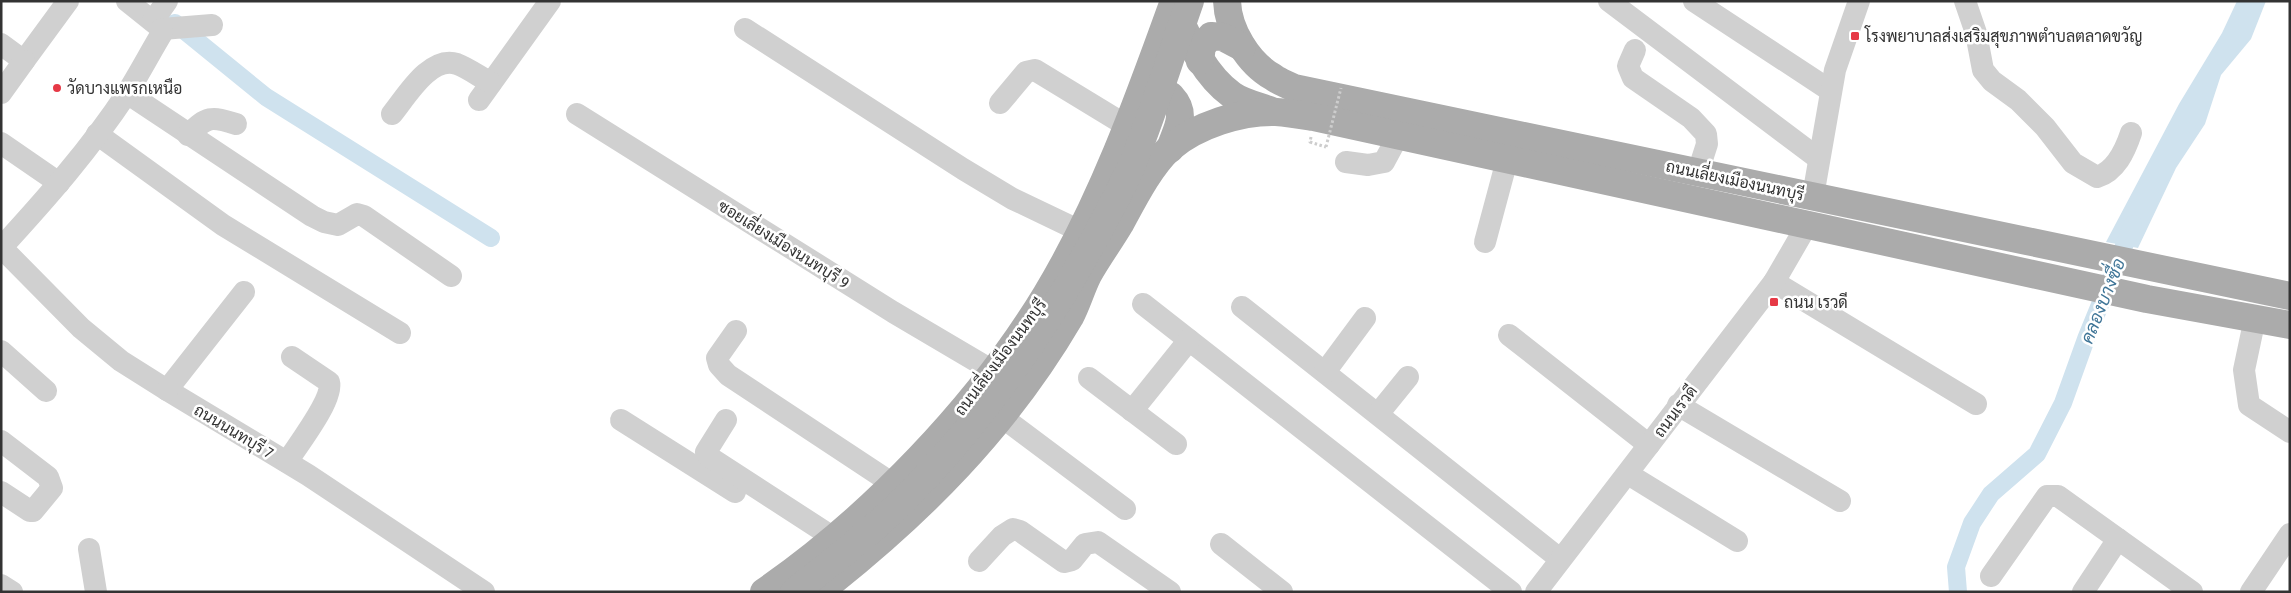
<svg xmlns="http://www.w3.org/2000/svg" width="2291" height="593" font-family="'Fira Sans Condensed',Sarabun,sans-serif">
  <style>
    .water { fill: #cfe2ee }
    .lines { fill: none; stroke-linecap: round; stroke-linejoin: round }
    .canal { stroke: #cfe2ee; stroke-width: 18 }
    .path { stroke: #cdcdcd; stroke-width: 3; stroke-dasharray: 2.5 2.5; stroke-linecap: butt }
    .minor { stroke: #d0d0d0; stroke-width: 22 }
    .major { stroke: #ababab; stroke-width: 28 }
    .path-bridge { stroke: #cdcdcd; stroke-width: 3; stroke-dasharray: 2.5 2.5; stroke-linecap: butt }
    .major-bridge { stroke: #ababab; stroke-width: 28 }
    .poi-dot { fill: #e63946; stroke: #fff; stroke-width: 2 }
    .labels { text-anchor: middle; stroke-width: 5; stroke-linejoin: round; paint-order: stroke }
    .poi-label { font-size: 16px; fill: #333; stroke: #fff; text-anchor: start }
    .street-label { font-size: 16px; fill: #333; stroke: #fff }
    .water-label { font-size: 18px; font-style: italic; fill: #3f7597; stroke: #fff }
  </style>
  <rect width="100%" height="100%" fill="#fff"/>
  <polygon class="water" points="2237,1 2266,1 2251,39 2221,75 2205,124 2176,168 2138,248 2106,242 2179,104 2222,33"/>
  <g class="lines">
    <g class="canal">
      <polyline points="175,23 266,97 491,238"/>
      <polyline points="1958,592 1956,567 1972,523 1991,494 2037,454 2063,403 2086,339 2133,224"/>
    </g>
    <polyline class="path" points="1311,137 1310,142 1326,147"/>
    <g class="minor">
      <polyline points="127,1 162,29 212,25"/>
      <polyline points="1609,1 1819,159"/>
      <polyline points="1694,1 1831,91"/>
      <path d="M1965,1L1976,33L1983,70L1992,81L2018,100L2045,127L2073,163L2097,177C2116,171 2125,151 2131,133"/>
      <polyline points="153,21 167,1"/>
      <polyline points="745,29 963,169 1013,199 1080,231"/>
      <polyline points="1,44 24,61 68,1"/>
      <polyline points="1635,50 1628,66 1633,78 1691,118 1706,134 1707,144 1698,172"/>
      <polyline points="1,93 24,61"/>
      <polyline points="127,93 312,216 324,222 338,225 357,214 364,216 451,276"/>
      <polyline points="479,100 550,1"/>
      <polyline points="1000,103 1026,72 1035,70 1127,126"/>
      <path d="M392,114C406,97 430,55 457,64C468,68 480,77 491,83"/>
      <polyline points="577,114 893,312 993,371"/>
      <polyline points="97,134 223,225 400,333"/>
      <path d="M188,135C207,116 211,116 236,124"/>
      <polyline points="1,143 59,183"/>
      <polyline points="1346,162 1368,165 1384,162 1398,136"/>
      <polyline points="1813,196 1835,70 1859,1"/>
      <polyline points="1485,242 1507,160"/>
      <path d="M1,248C46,199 90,149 127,93C139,74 150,53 162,33V29"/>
      <polyline points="2,248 81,328 121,361 167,390 308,475 484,592"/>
      <polyline points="1774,282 1976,404"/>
      <polyline points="1143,304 1511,592"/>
      <polyline points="1242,307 1560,559"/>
      <polyline points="2255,318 2244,370 2249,405 2290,432"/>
      <polyline points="736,331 717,358 719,365 728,375 893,484"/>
      <polyline points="1509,335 1649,445"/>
      <polyline points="1,351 46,391"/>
      <polyline points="1325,372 1365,318"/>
      <polyline points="1089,378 1176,444"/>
      <polyline points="167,390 244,292"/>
      <polyline points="1678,405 1840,501"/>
      <polyline points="1132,411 1189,340"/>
      <polyline points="1378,414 1408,377"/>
      <polyline points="1002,417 1125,509"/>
      <polyline points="621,420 735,492"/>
      <polyline points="726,420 706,452 709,457 834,538"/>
      <polyline points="1,441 48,477 52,488 33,511 30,511 1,492"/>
      <path d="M287,462C297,446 334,399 329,382L292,357"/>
      <polyline points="1628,474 1737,541"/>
      <polyline points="1221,544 1282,592"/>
      <polyline points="89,549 96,592"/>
      <polyline points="979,561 1002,536 1013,529 1020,531 1064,562 1072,560 1085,544 1098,542 1170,592"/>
      <polyline points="1991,576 2047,496 2058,496 2192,592"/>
      <polyline points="1,585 12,592"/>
      <polyline points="1536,592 1774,282 1807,225"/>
      <polyline points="2083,592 2118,539"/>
      <polyline points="2251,592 2290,534"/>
    </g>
    <g class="major">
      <path d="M1227,1C1228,30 1248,63 1273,77C1279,82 1287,84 1294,88L2290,296"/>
      <path d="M1175,9C1189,40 1204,75 1232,95C1243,103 1259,106 1272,111"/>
      <polyline points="1200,61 1202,46 1211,36 1223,37 1242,47"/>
      <path d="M1140,112L1160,96H1171C1188,114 1177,128 1170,149"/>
      <path d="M764,592C871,518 978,407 1046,295C1101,204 1138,101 1174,1"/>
      <path d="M819,592C920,513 1005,428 1070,317C1077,304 1081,289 1088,275C1098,257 1110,241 1120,224C1133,200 1150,166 1170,148C1197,125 1241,111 1276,112C1289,113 1301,115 1314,117L2147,299L2290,325"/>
    </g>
    <polyline class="path-bridge" points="1326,147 1341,88"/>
    <path class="major-bridge" d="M794,592C827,566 860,541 890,513C971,436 1037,343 1091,245C1105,219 1120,192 1132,165C1154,111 1171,55 1190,1"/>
  </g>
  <g class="poi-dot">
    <rect x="1850" y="31" width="10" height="10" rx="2.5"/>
    <circle cx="57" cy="88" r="5"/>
    <rect x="1769" y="297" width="10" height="10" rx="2.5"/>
  </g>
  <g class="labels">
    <g class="poi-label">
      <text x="1865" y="42">โรงพยาบาลส่งเสริมสุขภาพตำบลตลาดขวัญ</text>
      <text x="67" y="94">วัดบางแพรกเหนือ</text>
      <text x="1784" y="308">ถนน เรวดี</text>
    </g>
    <g class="street-label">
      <text transform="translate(1735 180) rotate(12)" y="6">ถนนเลี่ยงเมืองนนทบุรี</text>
      <text transform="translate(784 244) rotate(32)" y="6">ซอยเลี่ยงเมืองนนทบุรี 9</text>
      <text transform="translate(1000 357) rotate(-53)" y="6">ถนนเลี่ยงเมืองนนทบุรี</text>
      <text transform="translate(1675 411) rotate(-53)" y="6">ถนนเรวดี</text>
      <text transform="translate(234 431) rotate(31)" y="6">ถนนนนทบุรี 7</text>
    </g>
    <g class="water-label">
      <text transform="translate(2103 301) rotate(-68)" y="6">คลองบางซื่อ</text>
    </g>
  </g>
  <rect width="2291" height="593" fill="none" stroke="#333333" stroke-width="5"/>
</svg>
